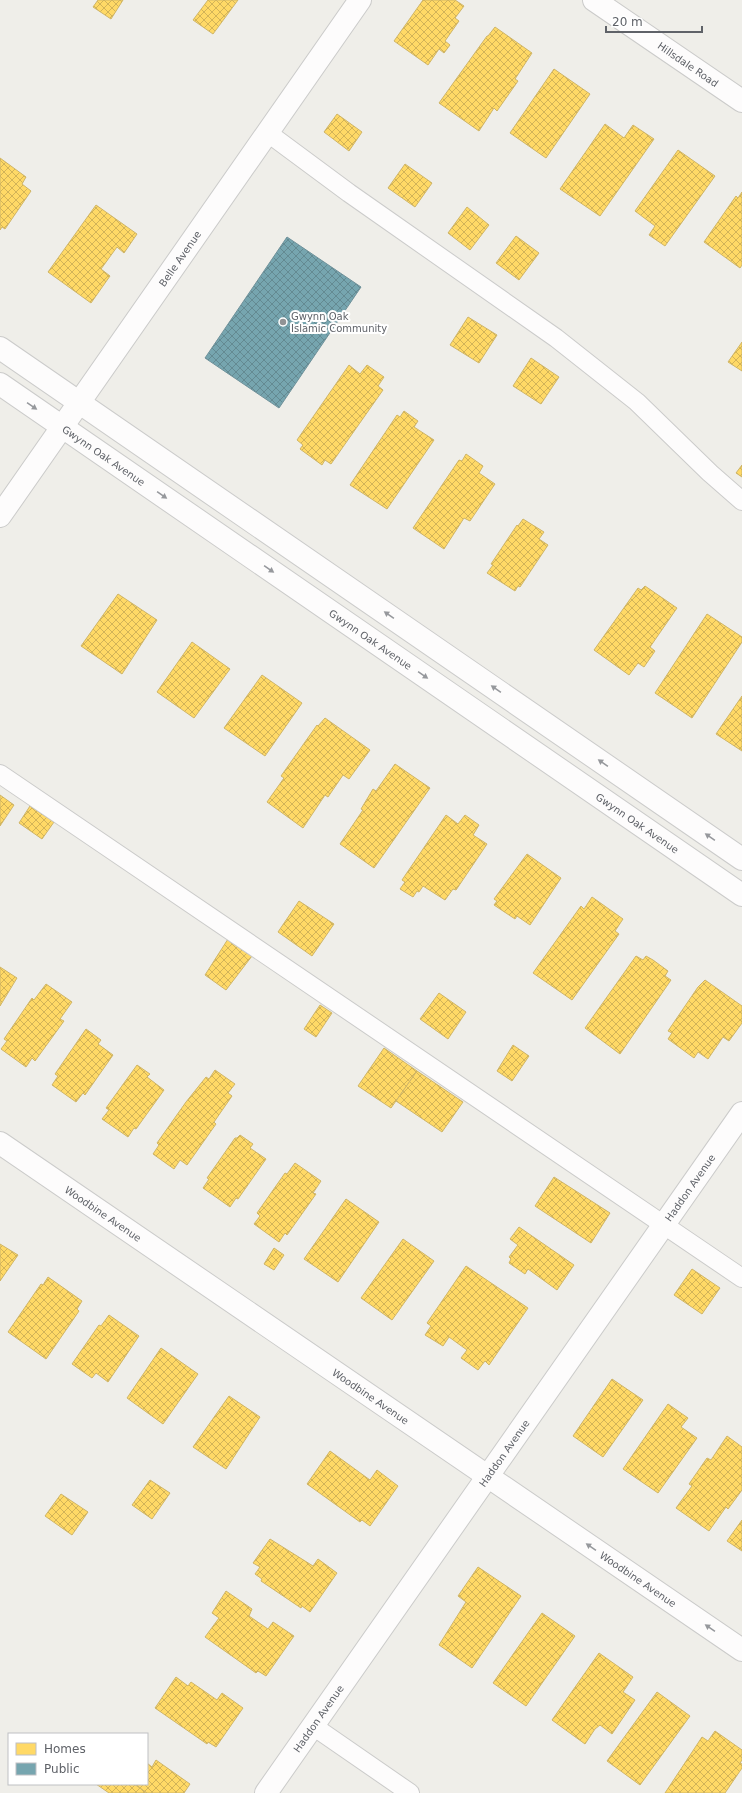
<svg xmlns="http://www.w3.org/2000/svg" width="742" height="1793" font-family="'DejaVu Sans',sans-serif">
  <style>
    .homes { fill: url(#homes-cross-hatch); stroke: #cfb567 }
    .public { fill: url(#public-cross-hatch); stroke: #6f919a }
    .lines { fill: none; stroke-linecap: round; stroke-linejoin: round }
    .service-casing { stroke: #cbcbca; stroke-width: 20 }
    .minor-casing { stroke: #cbcbca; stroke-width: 24 }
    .tertiary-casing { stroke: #cbcbca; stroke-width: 24 }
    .service { stroke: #fdfcfc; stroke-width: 18 }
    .minor { stroke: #fdfcfc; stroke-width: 22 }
    .tertiary { stroke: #fdfcfc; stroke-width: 22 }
    .oneway { fill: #96989c }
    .poi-dot { fill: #919395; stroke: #fff; stroke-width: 1.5 }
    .labels { text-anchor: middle; stroke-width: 4; stroke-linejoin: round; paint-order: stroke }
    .street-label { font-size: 10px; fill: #5f6268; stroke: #fff }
    .poi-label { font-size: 10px; fill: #5f6268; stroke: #fff; text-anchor: start }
  </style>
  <defs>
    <pattern id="homes-cross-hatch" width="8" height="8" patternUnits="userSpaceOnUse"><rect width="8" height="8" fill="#ffd966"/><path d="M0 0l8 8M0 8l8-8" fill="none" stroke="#d2b358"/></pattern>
    <pattern id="public-cross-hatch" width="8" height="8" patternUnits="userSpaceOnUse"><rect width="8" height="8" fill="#76a5af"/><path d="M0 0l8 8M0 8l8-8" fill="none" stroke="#648a92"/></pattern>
  </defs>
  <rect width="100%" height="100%" fill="#efeee9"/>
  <g class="homes">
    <polygon points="98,0 123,0 111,19 93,7"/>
    <polygon points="208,0 238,0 213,34 193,20"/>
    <polygon points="423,0 455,0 464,6 455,18 459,21 445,41 450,45 444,53 439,49 428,65 394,41"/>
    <polygon points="495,27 532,53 515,79 518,81 497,111 494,108 479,131 439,103 487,36 488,36"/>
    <polygon points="554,69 590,94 546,158 510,133"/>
    <polygon points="337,114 362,132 349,151 324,132"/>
    <polygon points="605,124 624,138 633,125 654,139 600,216 560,189"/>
    <polygon points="678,150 715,176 665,246 649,235 655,226 635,211"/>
    <polygon points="0,158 26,177 22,184 31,191 5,229 2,227 0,230"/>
    <polygon points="405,164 432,183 415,207 388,188"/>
    <polygon points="742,192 742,265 740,268 704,242 736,196 738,198"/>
    <polygon points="96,205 137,234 124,253 117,247 101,269 110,276 91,303 48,272"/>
    <polygon points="467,207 489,225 470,250 448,233"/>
    <polygon points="516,236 539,253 519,280 496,263"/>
    <polygon points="468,317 497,335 479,363 450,345"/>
    <polygon points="742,342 742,371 728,362"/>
    <polygon points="531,358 559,377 541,404 513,386"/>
    <polygon points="349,365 360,374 367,365 384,377 378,386 383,390 331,464 325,460 322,465 300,449 303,445 297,440"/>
    <polygon points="404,411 418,421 414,427 434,440 387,509 350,485 397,415 400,417"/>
    <polygon points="466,454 483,466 479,473 495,484 470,521 464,518 444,549 413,528 459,460 462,461"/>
    <polygon points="742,465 742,477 736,473"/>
    <polygon points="523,519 544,532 539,539 548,545 520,587 518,586 515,591 487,573 493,565 491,564 517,525 518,526"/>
    <polygon points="645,586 677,608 650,647 655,651 644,667 638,663 629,675 594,650 638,588 641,590"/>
    <polygon points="118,594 157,620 122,674 81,646"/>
    <polygon points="707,614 742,637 742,642 692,718 655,693"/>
    <polygon points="192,642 230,669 194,718 157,692"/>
    <polygon points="262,675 302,703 265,756 224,728"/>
    <polygon points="742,696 742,751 716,734"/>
    <polygon points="325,718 370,750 349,779 343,775 328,797 325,795 303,828 267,802 284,778 281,776 317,725 318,726"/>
    <polygon points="395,764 430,788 374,868 340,844 363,810 361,809 373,789 376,791"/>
    <polygon points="0,795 14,805 0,826"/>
    <polygon points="30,806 54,822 42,839 19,823"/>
    <polygon points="446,815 458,824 465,815 479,825 473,835 487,844 456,890 453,889 445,900 423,886 419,892 417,891 413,897 400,889 405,882 402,880"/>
    <polygon points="527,854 561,878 530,925 517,916 515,919 494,905 497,901 494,899"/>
    <polygon points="592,897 623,919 615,931 619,934 572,1000 533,973 581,906 584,909"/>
    <polygon points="299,901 334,924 312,956 278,932"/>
    <polygon points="228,939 252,956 226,990 205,975"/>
    <polygon points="636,956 643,960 646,956 653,960 668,971 665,976 671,980 620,1054 585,1028"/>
    <polygon points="0,967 17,978 0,1006"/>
    <polygon points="705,980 742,1006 742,1023 729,1041 723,1037 708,1059 698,1052 694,1058 668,1039 672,1033 668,1031 698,987"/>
    <polygon points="46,984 72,1002 60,1019 64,1021 35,1061 32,1058 26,1067 1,1049 7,1041 4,1039 32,998 34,1000"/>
    <polygon points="439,993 466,1012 448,1039 420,1019"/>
    <polygon points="320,1005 332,1013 316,1037 304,1029"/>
    <polygon points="86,1029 101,1040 98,1044 113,1055 85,1095 83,1093 76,1102 52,1085 58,1076 55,1074"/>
    <polygon points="513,1045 529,1056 512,1081 497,1071"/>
    <polygon points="384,1048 417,1071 391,1108 358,1086"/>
    <polygon points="137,1065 150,1074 147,1077 164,1090 136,1129 134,1128 128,1137 102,1119 109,1110 106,1108"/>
    <polygon points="215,1070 235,1084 228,1093 232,1096 214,1122 216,1124 187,1165 180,1160 174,1169 153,1154 159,1145 157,1143 186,1102 206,1077 209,1079"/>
    <polygon points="417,1071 463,1102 442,1132 396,1101"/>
    <polygon points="240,1135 253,1144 250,1148 266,1159 238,1199 236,1198 230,1207 203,1188 209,1179 207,1178 235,1138 237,1138"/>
    <polygon points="295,1163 321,1181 313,1193 316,1194 287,1235 285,1233 279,1242 254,1224 260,1216 257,1213 285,1173 287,1174"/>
    <polygon points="554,1177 610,1213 591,1243 535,1206"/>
    <polygon points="346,1199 379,1222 338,1282 304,1259"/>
    <polygon points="519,1227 574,1265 557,1290 528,1269 525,1274 509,1263 511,1259 509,1257 518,1245 510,1239"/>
    <polygon points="403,1239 434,1261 392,1320 361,1298"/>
    <polygon points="0,1244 18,1255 0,1281"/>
    <polygon points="274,1248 284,1255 274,1270 264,1264"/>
    <polygon points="466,1266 528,1308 489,1365 485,1361 478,1370 461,1358 467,1350 449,1337 443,1346 425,1335 431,1326 427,1323"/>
    <polygon points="692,1269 720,1288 702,1314 674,1295"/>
    <polygon points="48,1277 82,1301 77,1309 79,1311 46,1359 8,1332 41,1284 43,1285"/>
    <polygon points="109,1315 139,1336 108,1382 96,1373 92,1378 72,1364 99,1325 101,1326"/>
    <polygon points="161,1348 198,1374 163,1424 127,1398"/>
    <polygon points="612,1379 643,1400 603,1457 573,1436"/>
    <polygon points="229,1396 260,1417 226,1469 193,1447"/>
    <polygon points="668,1404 688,1418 681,1427 697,1438 658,1493 623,1469"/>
    <polygon points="727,1436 742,1447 742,1490 728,1509 726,1507 709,1531 676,1508 692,1486 689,1484 707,1458 711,1460"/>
    <polygon points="330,1451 370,1480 377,1470 398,1486 370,1526 362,1520 360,1522 307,1484"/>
    <polygon points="150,1480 170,1493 152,1519 132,1505"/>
    <polygon points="61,1494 88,1512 72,1535 45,1516"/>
    <polygon points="742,1520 742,1551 727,1541"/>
    <polygon points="270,1539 313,1566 318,1559 337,1573 310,1612 302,1606 301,1608 261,1581 262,1579 255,1574 260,1567 253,1563"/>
    <polygon points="478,1567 521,1596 472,1668 439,1645 466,1602 458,1596"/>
    <polygon points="226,1591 252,1609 249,1616 268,1629 273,1622 294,1636 266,1676 258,1671 256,1673 205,1637 219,1618 212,1613"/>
    <polygon points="542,1613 575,1636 526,1706 493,1683"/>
    <polygon points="599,1653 633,1677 623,1692 635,1700 612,1734 600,1725 595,1729 585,1744 552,1720"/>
    <polygon points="176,1677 188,1686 191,1682 217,1700 222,1693 243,1708 216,1747 208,1742 207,1744 155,1708"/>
    <polygon points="657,1692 690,1716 640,1785 607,1761"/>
    <polygon points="715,1731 742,1750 742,1760 740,1763 742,1764 742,1768 725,1793 665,1793 702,1737 708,1741"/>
    <polygon points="156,1760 190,1784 184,1793 147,1793 134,1784 147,1784 147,1763 152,1767"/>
    <polygon points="96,1784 134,1784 147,1793 109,1793"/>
  </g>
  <polygon class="public" points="287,237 361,287 279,408 205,358"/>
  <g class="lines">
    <defs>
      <g id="service">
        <polyline points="268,133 349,193 556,338 637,402 710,473 742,501"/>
        <polyline points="0,774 742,1278"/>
        <polyline points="313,1726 410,1793"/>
      </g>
      <g id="minor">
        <path id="s1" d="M0,1143L742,1650"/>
        <path id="s2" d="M266,1793L742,1113"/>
      </g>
      <g id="tertiary">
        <path id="s3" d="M594,0L742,101"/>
        <polyline points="0,348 742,859"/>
        <path id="s4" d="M0,384L742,895"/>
        <path id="s5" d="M0,516L360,0"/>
      </g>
    </defs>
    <use href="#service" class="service-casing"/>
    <use href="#minor" class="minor-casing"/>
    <use href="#tertiary" class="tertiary-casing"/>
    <use href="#service" class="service"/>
    <use href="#minor" class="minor"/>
    <use href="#tertiary" class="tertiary"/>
  </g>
  <defs><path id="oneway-solid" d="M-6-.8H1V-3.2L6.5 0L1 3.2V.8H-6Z"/></defs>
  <g class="oneway">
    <use href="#oneway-solid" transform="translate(32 406) rotate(34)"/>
    <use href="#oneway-solid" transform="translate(162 495) rotate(35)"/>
    <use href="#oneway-solid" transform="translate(269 569) rotate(35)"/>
    <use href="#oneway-solid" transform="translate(389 615) rotate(-145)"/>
    <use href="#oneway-solid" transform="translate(423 675) rotate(35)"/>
    <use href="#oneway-solid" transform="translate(496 689) rotate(-145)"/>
    <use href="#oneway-solid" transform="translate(603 763) rotate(-145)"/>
    <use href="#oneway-solid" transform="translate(710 837) rotate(-145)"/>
    <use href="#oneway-solid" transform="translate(591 1547) rotate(-146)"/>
    <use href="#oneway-solid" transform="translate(710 1628) rotate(-146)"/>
  </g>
  <circle class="poi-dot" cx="283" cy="322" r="4"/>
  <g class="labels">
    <g class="street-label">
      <text dy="4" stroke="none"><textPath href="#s3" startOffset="114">Hillsdale Road</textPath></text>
      <text dy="4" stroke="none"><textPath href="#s5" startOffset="314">Belle Avenue</textPath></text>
      <text dy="4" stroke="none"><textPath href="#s4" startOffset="126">Gwynn Oak Avenue</textPath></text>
      <text dy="4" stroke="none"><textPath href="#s4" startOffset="450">Gwynn Oak Avenue</textPath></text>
      <text dy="4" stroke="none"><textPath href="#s4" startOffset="774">Gwynn Oak Avenue</textPath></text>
      <text dy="4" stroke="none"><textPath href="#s2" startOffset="739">Haddon Avenue</textPath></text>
      <text dy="4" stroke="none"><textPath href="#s1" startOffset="125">Woodbine Avenue</textPath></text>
      <text dy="4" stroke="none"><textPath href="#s1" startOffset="449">Woodbine Avenue</textPath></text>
      <text dy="4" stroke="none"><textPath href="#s2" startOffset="415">Haddon Avenue</textPath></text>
      <text dy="4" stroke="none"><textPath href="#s1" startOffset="773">Woodbine Avenue</textPath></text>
      <text dy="4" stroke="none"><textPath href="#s2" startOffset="91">Haddon Avenue</textPath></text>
    </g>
    <g class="poi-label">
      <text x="291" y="320">Gwynn Oak<tspan x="291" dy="12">Islamic Community</tspan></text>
    </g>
  </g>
  <rect x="8" y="1733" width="140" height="52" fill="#ffffff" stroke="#bfc0c3"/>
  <rect x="16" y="1743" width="20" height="12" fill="#ffd966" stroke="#bfc0c3"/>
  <text x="44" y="1753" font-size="12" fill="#5f6268">Homes</text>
  <rect x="16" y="1763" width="20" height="12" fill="#76a5af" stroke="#bfc0c3"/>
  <text x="44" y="1773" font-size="12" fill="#5f6268">Public</text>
  <path d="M606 26v6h96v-6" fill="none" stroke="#5f6268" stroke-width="2"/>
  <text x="612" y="26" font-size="12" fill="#5f6268" stroke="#ffffff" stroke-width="3" paint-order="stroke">20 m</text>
</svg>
